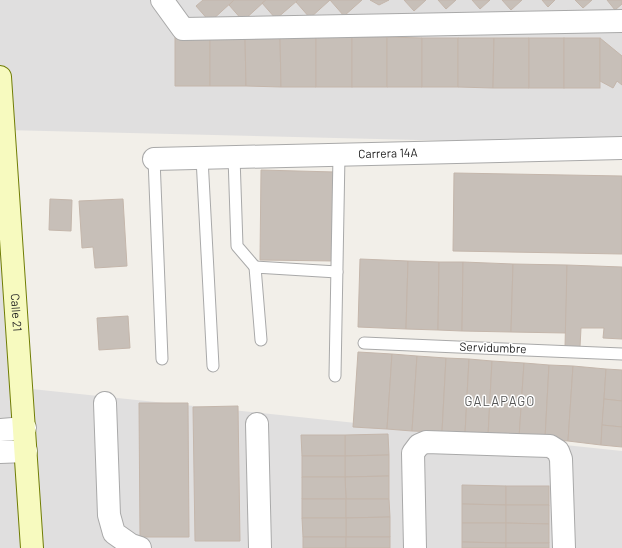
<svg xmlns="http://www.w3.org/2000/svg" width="622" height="548" font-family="Barlow,sans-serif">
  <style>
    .residential { fill: #e0dfdf }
    .building { fill: #c7bfb8; stroke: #c4b6ab }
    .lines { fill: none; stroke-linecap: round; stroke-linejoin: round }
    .lane-casing { stroke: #a9a9a9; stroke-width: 13 }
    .street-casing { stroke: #a9a9a9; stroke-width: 24 }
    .secondary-casing { stroke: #707d05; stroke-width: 24 }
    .lane { stroke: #fff; stroke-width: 11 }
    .street { stroke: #fff; stroke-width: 22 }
    .secondary { stroke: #f7fabf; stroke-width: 22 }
    .labels { text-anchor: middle; stroke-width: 3; stroke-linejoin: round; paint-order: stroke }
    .street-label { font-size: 12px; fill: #222; stroke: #fff }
    .neighbourhood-label { font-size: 13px; letter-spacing: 1px; fill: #555; stroke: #fff }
  </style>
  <rect width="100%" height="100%" fill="#f2efe9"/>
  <polygon class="residential" points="0,0 622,0 622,145 4,130 22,388 622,451 622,548 0,548"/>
  <g class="building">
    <polygon points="203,0 234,0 210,22 196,6"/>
    <polygon points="234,0 266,0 243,21 229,5"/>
    <polygon points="266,0 298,0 276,19 262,3"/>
    <polygon points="298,0 330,0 310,18 296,2"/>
    <polygon points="330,0 362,0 344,16"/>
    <polygon points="370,0 389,0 379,5"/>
    <polygon points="404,0 426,0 414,11"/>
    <polygon points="438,0 456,0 446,9"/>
    <polygon points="472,0 490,0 480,9"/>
    <polygon points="502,0 522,0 511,10"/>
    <polygon points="542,0 555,0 548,7"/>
    <polygon points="575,0 592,0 583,8"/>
    <polygon points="607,0 622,0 622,4 615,10"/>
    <polygon points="175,36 210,37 210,86 175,86"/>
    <polygon points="210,37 245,37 246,86 210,86"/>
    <polygon points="245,37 280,37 281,87 246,86"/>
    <polygon points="280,37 316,37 316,87 281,87"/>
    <rect x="316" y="37" width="36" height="50"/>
    <rect x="352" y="37" width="35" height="50"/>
    <polygon points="387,37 422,38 422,87 387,87"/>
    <rect x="422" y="38" width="36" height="49"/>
    <polygon points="458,38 494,38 493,88 458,87"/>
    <polygon points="494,38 529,38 529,88 493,88"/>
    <rect x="529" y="38" width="35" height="50"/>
    <rect x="564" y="38" width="36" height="50"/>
    <polygon points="600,38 622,56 622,85 617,81 613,88 600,81"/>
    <polygon points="261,170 335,172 334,261 260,260"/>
    <polygon points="454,173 622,176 622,254 453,251"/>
    <polygon points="50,199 72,200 71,231 49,230"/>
    <polygon points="123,199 127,266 95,268 93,247 82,248 79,201"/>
    <polygon points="360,259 408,261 406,329 358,327"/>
    <polygon points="408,261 439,262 438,330 406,329"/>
    <polygon points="439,262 463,262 462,331 438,330"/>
    <polygon points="463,262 513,264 511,332 462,331"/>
    <polygon points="513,264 567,265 566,333 511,332"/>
    <polygon points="567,265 622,267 622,339 603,338 604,328 581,328 580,347 565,347"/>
    <polygon points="128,316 130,348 99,350 97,318"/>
    <polygon points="358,352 392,354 387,429 353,427"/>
    <polygon points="392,354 417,356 412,431 387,429"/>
    <polygon points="417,356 446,358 442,432 412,431"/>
    <polygon points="446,358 469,359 465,434 442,432"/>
    <polygon points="469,359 492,361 488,436 465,434"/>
    <polygon points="492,361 524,363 519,438 488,436"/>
    <polygon points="524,363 549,365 545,439 519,438"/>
    <polygon points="549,365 573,366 568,441 545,439"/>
    <polygon points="573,366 606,369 601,445 568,441"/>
    <polygon points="606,369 622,370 622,401 604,399"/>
    <polygon points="604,399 622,401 622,427 602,425"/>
    <polygon points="139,403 188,403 189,537 140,537"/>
    <polygon points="238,406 240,541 195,541 193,407"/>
    <polygon points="602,425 622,427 622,447 601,445"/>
    <polygon points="388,434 389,455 345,456 345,435"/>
    <polygon points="301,435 345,435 345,456 302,456"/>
    <polygon points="389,455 389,476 345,477 345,456"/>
    <rect x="302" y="456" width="43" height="21"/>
    <polygon points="389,476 389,499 346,499 345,477"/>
    <polygon points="302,477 345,477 346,499 302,499"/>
    <polygon points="462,485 506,486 506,505 462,504"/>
    <rect x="506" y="486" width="43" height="19"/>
    <rect x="302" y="499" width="44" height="19"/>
    <polygon points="346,499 389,499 390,517 346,518"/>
    <polygon points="462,504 506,505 506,523 462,523"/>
    <polygon points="506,505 549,505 549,524 506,523"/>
    <polygon points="390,517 390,537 346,537 346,518"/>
    <polygon points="302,518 346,518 346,537 303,537"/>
    <polygon points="462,523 506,523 506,543 462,542"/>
    <polygon points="506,523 549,524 549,543 506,543"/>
    <rect x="303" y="537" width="43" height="11"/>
    <rect x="346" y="537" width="44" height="11"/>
    <polygon points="462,542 506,543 506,548 462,548"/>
    <rect x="506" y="543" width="43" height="5"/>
  </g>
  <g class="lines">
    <defs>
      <g id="lane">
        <polyline points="234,157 237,246 255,267"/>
        <polyline points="202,158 213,366"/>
        <polyline points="154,159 162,359"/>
        <polyline points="261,340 255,267 337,272"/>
        <polyline points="364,343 622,354"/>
        <polyline points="335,376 339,155"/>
      </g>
      <g id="street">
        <polyline points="162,0 183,29 622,21"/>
        <path id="s1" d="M154,159L622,148"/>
        <polyline points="105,403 109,515 114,533 131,545 140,548"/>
        <polyline points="257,424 260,548"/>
        <polyline points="0,430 25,428"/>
        <polyline points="0,452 26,451"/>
        <polyline points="415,548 413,453 419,445 426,442 550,446 558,451 561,459 564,548"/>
      </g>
      <g id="secondary">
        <path id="s2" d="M0,77L32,548"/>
      </g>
    </defs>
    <use href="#lane" class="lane-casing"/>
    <use href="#street" class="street-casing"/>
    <use href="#secondary" class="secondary-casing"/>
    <use href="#lane" class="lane"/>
    <use href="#street" class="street"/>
    <use href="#secondary" class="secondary"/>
  </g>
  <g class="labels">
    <g class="street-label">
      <text dy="4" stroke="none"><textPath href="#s1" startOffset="234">Carrera 14A</textPath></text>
      <text dy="4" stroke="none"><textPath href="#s2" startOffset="236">Calle 21</textPath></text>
      <text transform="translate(493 348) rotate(2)" y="4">Servidumbre</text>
    </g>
    <g class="neighbourhood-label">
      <text x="500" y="406">GALAPAGO</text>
    </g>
  </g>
</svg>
